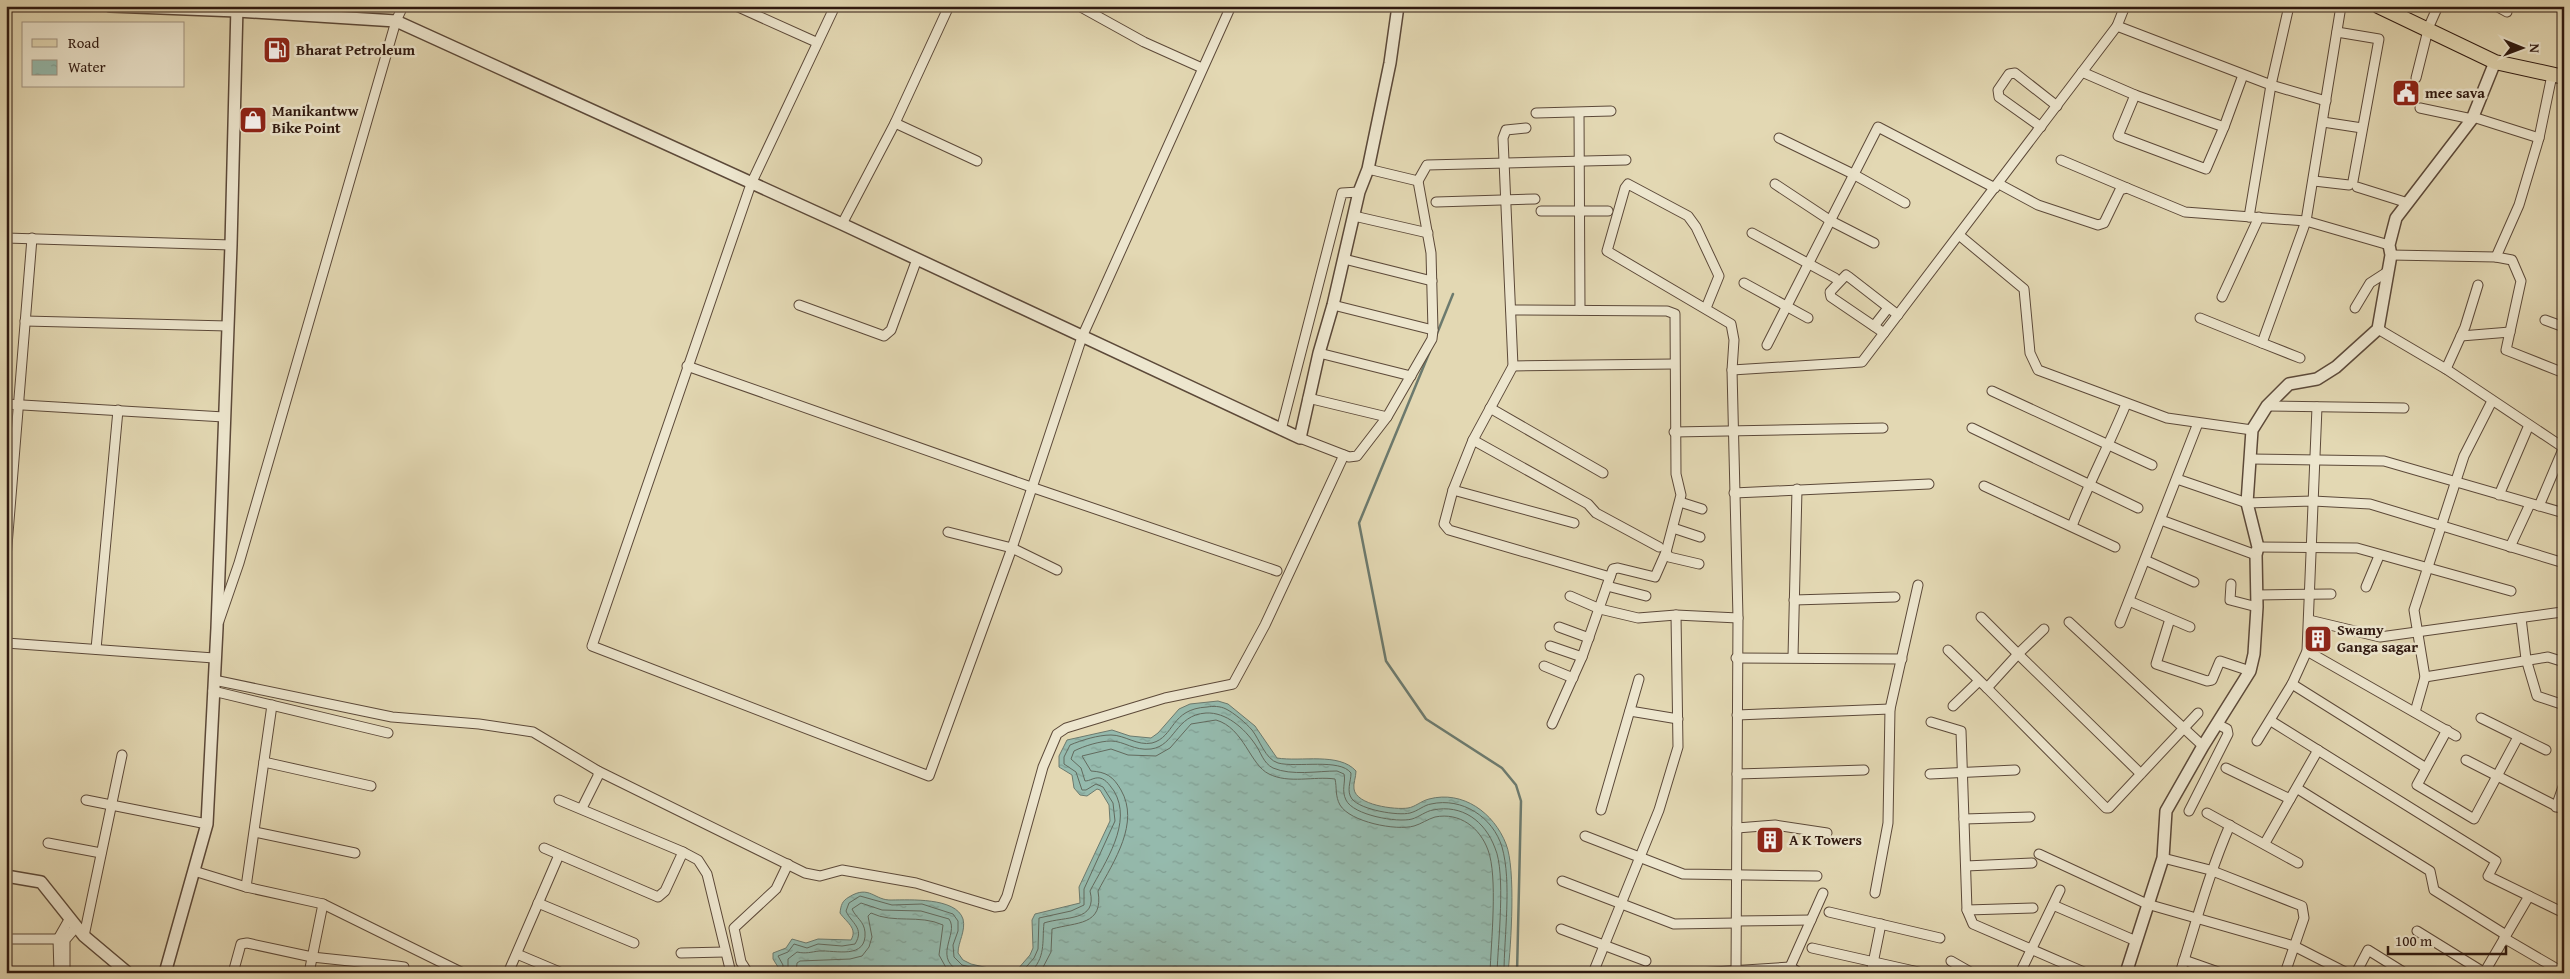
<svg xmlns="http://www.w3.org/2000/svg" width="2570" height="979" font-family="'Gentium Book Plus',serif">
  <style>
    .water { fill: url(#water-ripples); stroke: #6c7a6e }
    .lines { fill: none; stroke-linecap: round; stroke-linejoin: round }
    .shore { stroke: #626a5e; stroke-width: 1 }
    .stream { stroke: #6c7a6e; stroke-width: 2.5 }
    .minor-casing { stroke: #5c4939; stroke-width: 11 }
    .tertiary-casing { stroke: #5c4939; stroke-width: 14 }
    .primary-casing { stroke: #2f1910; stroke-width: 16 }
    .minor { stroke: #ede6ce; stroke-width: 9 }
    .tertiary { stroke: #ede6ce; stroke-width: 11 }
    .primary { stroke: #e3d8b3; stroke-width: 14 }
    .labels { text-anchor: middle; stroke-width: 5; stroke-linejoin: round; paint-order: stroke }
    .poi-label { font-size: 15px; font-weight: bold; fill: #2f1910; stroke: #ede6ce; text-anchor: start }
  </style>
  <defs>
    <pattern id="water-ripples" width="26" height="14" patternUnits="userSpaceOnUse" patternTransform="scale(1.25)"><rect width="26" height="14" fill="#95baad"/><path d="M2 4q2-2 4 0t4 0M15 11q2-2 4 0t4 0" fill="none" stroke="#819f94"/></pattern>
  </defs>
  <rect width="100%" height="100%" fill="#e3d8b3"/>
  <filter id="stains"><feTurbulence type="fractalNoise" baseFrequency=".004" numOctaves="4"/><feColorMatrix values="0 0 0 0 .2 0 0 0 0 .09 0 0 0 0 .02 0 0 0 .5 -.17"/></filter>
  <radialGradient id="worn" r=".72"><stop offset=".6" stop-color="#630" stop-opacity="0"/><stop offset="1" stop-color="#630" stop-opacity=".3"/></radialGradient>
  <path class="water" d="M1218,701L1228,704L1255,726L1277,758C1301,762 1339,752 1356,771C1356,777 1353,784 1354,789C1356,805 1395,810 1408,808C1415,807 1421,801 1429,799C1463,790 1494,813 1506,844C1516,869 1511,944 1508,973H777L778,967L773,959V953L786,948L792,939L806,943L818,939L851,940C858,928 846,922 840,913C841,905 842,901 849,897C870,884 874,901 892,900C909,900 956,897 963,919C966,931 958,942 958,953L963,960L971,964L1006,972L1017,970L1030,955L1033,948L1032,920L1035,914L1080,903L1079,887L1110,821L1109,805L1100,790L1097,789L1087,796L1080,795L1074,788L1072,775L1059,767V756L1067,740L1112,730L1130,736L1151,738L1158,733L1179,709L1190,704Z"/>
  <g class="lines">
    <g class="shore">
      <path d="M782,973L783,965L778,956L788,952L794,944L807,948L818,944L842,946L855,944C865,928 851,923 846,911L849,903L860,896L892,905L922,904L953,914L958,921V931L953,945L954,957L962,965L995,973"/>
      <path d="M788,973V959L797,952C806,954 811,952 819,951C835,950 867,960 865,932C864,921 856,918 852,909L861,903L882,910L921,911L949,919C960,934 929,960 964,973"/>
      <path d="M796,973L797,963L800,961L850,959L862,956L869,947L872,937L868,916L871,913C894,924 919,914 943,925L939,955L949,973"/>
      <path d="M1021,973L1034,958L1038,949L1039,918L1071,911L1084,905V889L1115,821L1113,803L1103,787L1096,784L1086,790H1082L1076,772L1064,764V757L1070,745C1082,740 1098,735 1111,735C1125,735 1137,746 1152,743C1175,737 1170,709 1207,707C1213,706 1220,706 1226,709C1234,713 1246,723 1252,730C1260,740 1265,759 1278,763C1297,768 1340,758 1351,773C1351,782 1346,791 1352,799C1361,810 1398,816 1410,813C1418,811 1424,805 1431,804C1462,797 1493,817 1502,847C1512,882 1504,936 1504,973"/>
      <path d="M1030,973C1046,957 1042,943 1044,923C1065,916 1098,922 1090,891C1105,862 1133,823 1114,791C1110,786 1107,780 1100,778C1094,777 1090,781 1085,781L1081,768L1071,759L1074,751C1084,746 1100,741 1111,741C1124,741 1134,751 1151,749C1175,746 1175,715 1206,713C1226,712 1244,728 1255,744C1261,752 1263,763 1273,768C1292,776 1317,771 1337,771L1344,774C1346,782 1341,790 1346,800C1353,815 1397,823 1412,819C1419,817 1426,811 1433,810C1462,804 1485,821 1495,848C1506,873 1498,943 1497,973"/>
      <path d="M1040,973L1051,952L1052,929C1076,922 1104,926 1098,891C1114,861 1140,823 1121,790C1113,776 1106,772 1091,771L1082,756L1111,749L1128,755L1156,756L1170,748L1191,724L1216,720C1244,728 1250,765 1269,774C1289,784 1314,776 1335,779C1337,788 1335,796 1340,805C1350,822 1396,831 1414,826C1421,824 1428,819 1435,817C1460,812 1480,828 1488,850C1498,876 1491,943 1490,973"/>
    </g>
    <g class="stream">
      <polyline points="1436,336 1453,294"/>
      <polyline points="1430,351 1359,523 1386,661 1426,719 1502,768 1516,785 1521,801 1517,973"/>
    </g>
    <defs>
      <g id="minor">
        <polyline points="736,6 816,42"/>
        <polyline points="835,6 751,184 592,646 929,776 1012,548 1082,337 1231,6"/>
        <polyline points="1079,6 1144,42 1202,68"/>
        <polyline points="2496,6 2507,12"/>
        <polyline points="2430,24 2438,6"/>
        <polyline points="2117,26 2271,85 2326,101"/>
        <polyline points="2337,32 2379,39 2353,181"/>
        <polyline points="2082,72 2135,95 2224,127"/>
        <polyline points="2416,78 2428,30"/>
        <polyline points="2135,95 2118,136 2206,169 2224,127 2243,75"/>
        <polyline points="2420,108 2472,119"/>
        <polyline points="1536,113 1611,111"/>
        <polyline points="1579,113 1580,310"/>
        <polyline points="2473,117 2539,138"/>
        <polyline points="2323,122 2362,128"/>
        <polyline points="895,123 977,161"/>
        <polyline points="2041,127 1999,97 1998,90 2009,74 2015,73 2057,106"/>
        <polyline points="1526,128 1506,130 1503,138 1513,366 1473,440 1453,490 1444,524 1449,530 1610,577 1582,657 1552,724"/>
        <polyline points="1779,138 1853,174 1905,203"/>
        <polyline points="2061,160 2127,188"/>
        <polyline points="1368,169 1418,181 1427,165 1626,160"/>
        <polyline points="2314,181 2349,185"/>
        <polyline points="1775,184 1831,221 1874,243"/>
        <polyline points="1999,184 2038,205 2098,225 2104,223 2120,190 2127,188 2185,212 2306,221 2389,245"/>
        <polyline points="2357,187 2408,203"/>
        <polyline points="1436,202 1535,199"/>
        <polyline points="1541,211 1608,211"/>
        <polyline points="1354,216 1428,233"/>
        <polyline points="2249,217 2271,85 2289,6"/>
        <polyline points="842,224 895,123 949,6"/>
        <polyline points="1752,233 1835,278"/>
        <polyline points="1959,235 2024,289 2030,353 2038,370 2167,418 2252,430"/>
        <polyline points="6,238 231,245"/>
        <polyline points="2391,255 2496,257 2519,205 2539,138 2552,75"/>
        <polyline points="2496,257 2512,260 2521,281 2506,350 2564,373"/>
        <polyline points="1344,259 1432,281"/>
        <polyline points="1744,283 1808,318"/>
        <polyline points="2222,297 2259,217"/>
        <polyline points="799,305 884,336 891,330 917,259"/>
        <polyline points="1333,305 1433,330"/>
        <polyline points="1706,308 1719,276 1696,227 1688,216 1628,184 1625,188 1607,251 1731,324 1734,340 1732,370 1738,618 1736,973"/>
        <polyline points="2355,308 2370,283 2387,272"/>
        <polyline points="1511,310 1667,311 1675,314 1676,474 1681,495 1666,552 1669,557 1699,564"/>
        <polyline points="2200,318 2262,343"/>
        <polyline points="2545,320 2564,327"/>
        <polyline points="25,321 228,326"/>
        <polyline points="1874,326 1888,308"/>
        <polyline points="2378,329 2446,369 2564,448"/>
        <polyline points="1884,333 1831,297 1830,292 1846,275 1849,277 1898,315"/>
        <polyline points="2461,336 2510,332"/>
        <polyline points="1767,345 1878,127 1995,188"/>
        <polyline points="1319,353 1411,376"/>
        <polyline points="2300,358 2262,343 2306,221 2341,6"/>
        <polyline points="687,366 1031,487 1277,571"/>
        <polyline points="1513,366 1674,364"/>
        <polyline points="2446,369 2465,327 2478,285"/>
        <polyline points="1732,370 1862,362 2117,26 2125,6"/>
        <polyline points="1992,391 2152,465"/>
        <polyline points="1308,398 1387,417"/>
        <polyline points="6,404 224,417"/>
        <polyline points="2267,406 2404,408"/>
        <polyline points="1490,408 1603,473"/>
        <polyline points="1972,428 2138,508"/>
        <polyline points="1281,430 1342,193 1359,192"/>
        <polyline points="1674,432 1883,428"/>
        <polyline points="1300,438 1349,457 1357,456 1387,417 1432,339 1433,330 1431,253 1418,181"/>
        <polyline points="1473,440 1588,504 1596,513 1659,547"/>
        <polyline points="2250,459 2384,461 2564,513"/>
        <polyline points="2177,479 2247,503 2313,501 2370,504 2564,563"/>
        <polyline points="1984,486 2115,547"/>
        <polyline points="1453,490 1574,523"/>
        <polyline points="1734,493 1929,484"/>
        <polyline points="2499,495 2529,425"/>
        <polyline points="1680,502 1702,509"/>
        <polyline points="2539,506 2564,447"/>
        <polyline points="2161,520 2256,555"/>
        <path d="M2072,526C2088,485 2109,445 2126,404"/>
        <polyline points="1673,528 1700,537"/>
        <polyline points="948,532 1012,548 1057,570"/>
        <polyline points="2258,547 2357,548 2511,591"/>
        <polyline points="2510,547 2530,504"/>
        <polyline points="6,558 32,238"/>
        <polyline points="2145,560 2194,582"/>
        <polyline points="1610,577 1613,569 1618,568 1655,577 1666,552"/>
        <polyline points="2231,584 2230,600 2257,607"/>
        <polyline points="1607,586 1646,596"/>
        <polyline points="2366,587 2379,556"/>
        <polyline points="2257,595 2331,594"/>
        <polyline points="1570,596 1600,609 1638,618 1676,615 1738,618"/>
        <polyline points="1794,600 1895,597"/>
        <polyline points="2129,601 2190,627"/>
        <polyline points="1981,617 2018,654 2044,629"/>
        <polyline points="2521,618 2526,659 2537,696 2564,705"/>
        <polyline points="2170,619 2156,664 2207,681 2212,680 2220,661 2250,671"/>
        <polyline points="2309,620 2380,637 2562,612"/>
        <polyline points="219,621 239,563 396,21 403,6"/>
        <polyline points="2069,622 2203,746"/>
        <polyline points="2120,623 2198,423"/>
        <polyline points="1559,627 1589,638"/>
        <polyline points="6,643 214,658"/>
        <polyline points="1550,646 1582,657"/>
        <polyline points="96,649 118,410"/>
        <polyline points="1948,650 1987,688"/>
        <polyline points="2307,651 2456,736"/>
        <polyline points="1793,657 1797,489"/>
        <polyline points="1736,658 1902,659"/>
        <polyline points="1544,666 1573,678"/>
        <polyline points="2425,677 2548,657 2564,662"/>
        <polyline points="214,680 392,717 479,724 533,732 598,771 598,776 582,808"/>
        <polyline points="2292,684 2426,768"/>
        <polyline points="213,691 388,733"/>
        <polyline points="1953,706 1979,681"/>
        <polyline points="1630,711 1678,719"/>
        <polyline points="2415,712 2425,677 2414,610 2464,456 2492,401"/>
        <polyline points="1737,715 1890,709"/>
        <polyline points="2481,718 2546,750"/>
        <polyline points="2271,721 2496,861 2488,876 2564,913"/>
        <polyline points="1931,722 1961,731 1967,910 1973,924 2086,973"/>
        <polyline points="2447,730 2417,785 2474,819 2518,737"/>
        <polyline points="2257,741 2292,684 2307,651 2317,407"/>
        <polyline points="2466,760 2564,810"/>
        <polyline points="264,762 371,786"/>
        <polyline points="2226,768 2290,799"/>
        <polyline points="598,771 805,873 820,876 842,870 916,883 995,907 1002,906 1007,896 1043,767 1057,734 1066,728 1165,698 1233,684 1265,625 1344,455"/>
        <polyline points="1737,774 1864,770"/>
        <polyline points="1930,774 2015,770"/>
        <polyline points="2141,774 2018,654 1987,688 2106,808 2109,808 2198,713"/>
        <polyline points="2298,789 2430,871 2434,890 2506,935"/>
        <polyline points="86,800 207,824"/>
        <polyline points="559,800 683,852 698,860 707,874 731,973"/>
        <polyline points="2556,807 2564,784"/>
        <polyline points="1601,810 1639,679"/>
        <polyline points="2189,811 2228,734 2227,729 2217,724"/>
        <polyline points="2207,813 2298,863"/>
        <polyline points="1964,819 2030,817"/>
        <polyline points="1737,828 1775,825 1827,833"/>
        <polyline points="255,832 355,853"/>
        <polyline points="1585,836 1683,874 1817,876"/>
        <polyline points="48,843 101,853"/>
        <polyline points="2265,843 2318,750"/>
        <polyline points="544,848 658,897 665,891 683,852"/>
        <polyline points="2039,854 2147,904 2294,946 2347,973"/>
        <polyline points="2163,858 2210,870 2302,906 2304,918 2285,973"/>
        <polyline points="1966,866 2032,863"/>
        <polyline points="194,871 246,887 323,904 463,973"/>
        <polyline points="1562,881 1674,924 1736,923"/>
        <polyline points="246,887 272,705"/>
        <polyline points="1875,893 1888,823 1890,709 1918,585"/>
        <polyline points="538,903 634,943"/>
        <polyline points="2053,905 2136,941"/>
        <polyline points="1967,910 2033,908"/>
        <polyline points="1829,912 1940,938"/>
        <polyline points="1736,921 1811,920"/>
        <polyline points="1561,929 1646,961"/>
        <polyline points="2417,931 2485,973"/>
        <polyline points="84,936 122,755"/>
        <polyline points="2504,938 2564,973"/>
        <polyline points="7,939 58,939"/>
        <polyline points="1812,948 1923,973"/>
        <polyline points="681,953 725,952"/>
        <polyline points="517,954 562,973"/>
        <polyline points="2184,960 2221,973"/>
        <polyline points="1951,961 1972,973"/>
        <polyline points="1790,967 1823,893"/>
        <polyline points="59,973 58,939 70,918"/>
        <polyline points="65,973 65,940 77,926"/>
        <polyline points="233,973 241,944 247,943 312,957 397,966 404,967 405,973"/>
        <polyline points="309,973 323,904"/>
        <polyline points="508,973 559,855"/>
        <polyline points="748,973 741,962 734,928 776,889 788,864"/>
        <polyline points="1593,973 1659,810 1678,747 1676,615"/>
        <polyline points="1698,973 1790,967 1800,973"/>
        <polyline points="1871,973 1881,924"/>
        <polyline points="2020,973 2060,890"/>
        <path d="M2180,973C2196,923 2209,873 2230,825"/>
        <polyline points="2356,973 2368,950 2405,973"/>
        <polyline points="2484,973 2529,896"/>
      </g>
      <g id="tertiary">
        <polyline points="110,6 237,11 396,21 842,224 1300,438 1319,353 1333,305 1359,192 1368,169 1390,63 1398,6"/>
        <polyline points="6,876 41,882 84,936 128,973"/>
        <polyline points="165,973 207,824 217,628 231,245 237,6"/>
        <polyline points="2126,973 2163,858 2166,811 2203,746 2250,671 2254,654 2257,607 2256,555 2258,547 2247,503 2252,430 2267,406 2289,384 2317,379 2336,367 2378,329 2391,255 2389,245 2396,218 2472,119 2495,62"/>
      </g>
      <polyline id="primary" points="2378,6 2495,62 2564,77"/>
    </defs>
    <use href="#minor" class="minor-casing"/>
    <use href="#tertiary" class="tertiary-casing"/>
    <use href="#primary" class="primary-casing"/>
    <use href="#minor" class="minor"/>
    <use href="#tertiary" class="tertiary"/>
    <use href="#primary" class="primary"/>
  </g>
  <defs>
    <symbol id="fuel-square" viewBox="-11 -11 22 22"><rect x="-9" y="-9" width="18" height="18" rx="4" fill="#8f2418" stroke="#ede6ce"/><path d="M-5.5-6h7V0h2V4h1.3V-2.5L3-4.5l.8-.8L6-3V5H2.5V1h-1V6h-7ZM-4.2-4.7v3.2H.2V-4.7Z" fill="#fff"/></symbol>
    <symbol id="civic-square" viewBox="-11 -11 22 22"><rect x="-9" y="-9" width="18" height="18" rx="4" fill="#8f2418" stroke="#ede6ce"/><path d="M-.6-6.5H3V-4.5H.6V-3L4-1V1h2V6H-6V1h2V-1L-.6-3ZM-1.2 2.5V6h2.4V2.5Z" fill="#fff"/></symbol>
    <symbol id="shop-square" viewBox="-11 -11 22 22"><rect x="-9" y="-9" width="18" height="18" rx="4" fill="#8f2418" stroke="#ede6ce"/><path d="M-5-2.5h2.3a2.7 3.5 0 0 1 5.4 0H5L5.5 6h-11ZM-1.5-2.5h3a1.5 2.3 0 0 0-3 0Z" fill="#fff"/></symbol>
    <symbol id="building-square" viewBox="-11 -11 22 22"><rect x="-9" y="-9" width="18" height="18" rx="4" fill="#8f2418" stroke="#ede6ce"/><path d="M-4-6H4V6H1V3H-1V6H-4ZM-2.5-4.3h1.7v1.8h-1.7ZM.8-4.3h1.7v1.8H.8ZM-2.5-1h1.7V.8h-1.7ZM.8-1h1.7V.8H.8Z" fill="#fff"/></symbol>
  </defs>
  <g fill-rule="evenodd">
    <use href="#fuel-square" x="261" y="34" width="32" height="32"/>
    <use href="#civic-square" x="2390" y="77" width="32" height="32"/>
    <use href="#shop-square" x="237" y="104" width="32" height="32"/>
    <use href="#building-square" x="2302" y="623" width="32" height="32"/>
    <use href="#building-square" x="1754" y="824" width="32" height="32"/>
  </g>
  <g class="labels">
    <g class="poi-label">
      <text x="296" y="55">Bharat Petroleum</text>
      <text x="2425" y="98">mee sava</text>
      <text x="272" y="116">Manikantww<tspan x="272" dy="17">Bike Point</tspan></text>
      <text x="2337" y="635">Swamy<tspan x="2337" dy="17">Ganga sagar</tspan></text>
      <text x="1789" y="845">A K Towers</text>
    </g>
  </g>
  <rect width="2570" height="979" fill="none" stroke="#e3d8b3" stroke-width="25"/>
  <rect x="8" y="8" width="2555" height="964" fill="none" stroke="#2f1910" stroke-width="2.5"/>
  <rect x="12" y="12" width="2545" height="954" fill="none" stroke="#2f1910"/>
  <rect x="22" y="22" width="162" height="65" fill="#ede6ce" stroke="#a19482"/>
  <rect x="32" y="39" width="25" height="8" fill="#e3d8b3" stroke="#a19482"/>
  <text x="68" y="48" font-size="15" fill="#2f1910">Road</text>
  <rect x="32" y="60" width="25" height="15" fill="url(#water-ripples)" stroke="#a19482"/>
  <text x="68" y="72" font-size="15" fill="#2f1910">Water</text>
  <g transform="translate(2522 48) rotate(91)" stroke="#ede6ce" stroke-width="4" paint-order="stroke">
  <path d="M0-4L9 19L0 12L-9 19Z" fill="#2f1910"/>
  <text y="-8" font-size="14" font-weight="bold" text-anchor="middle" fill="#2f1910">N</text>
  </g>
  <path d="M2388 946v8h118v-8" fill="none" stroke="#2f1910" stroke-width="2.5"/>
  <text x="2395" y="946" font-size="15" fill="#2f1910" stroke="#ede6ce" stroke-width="4" paint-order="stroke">100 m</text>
  <rect width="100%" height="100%" filter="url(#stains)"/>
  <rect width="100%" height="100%" fill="url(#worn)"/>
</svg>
